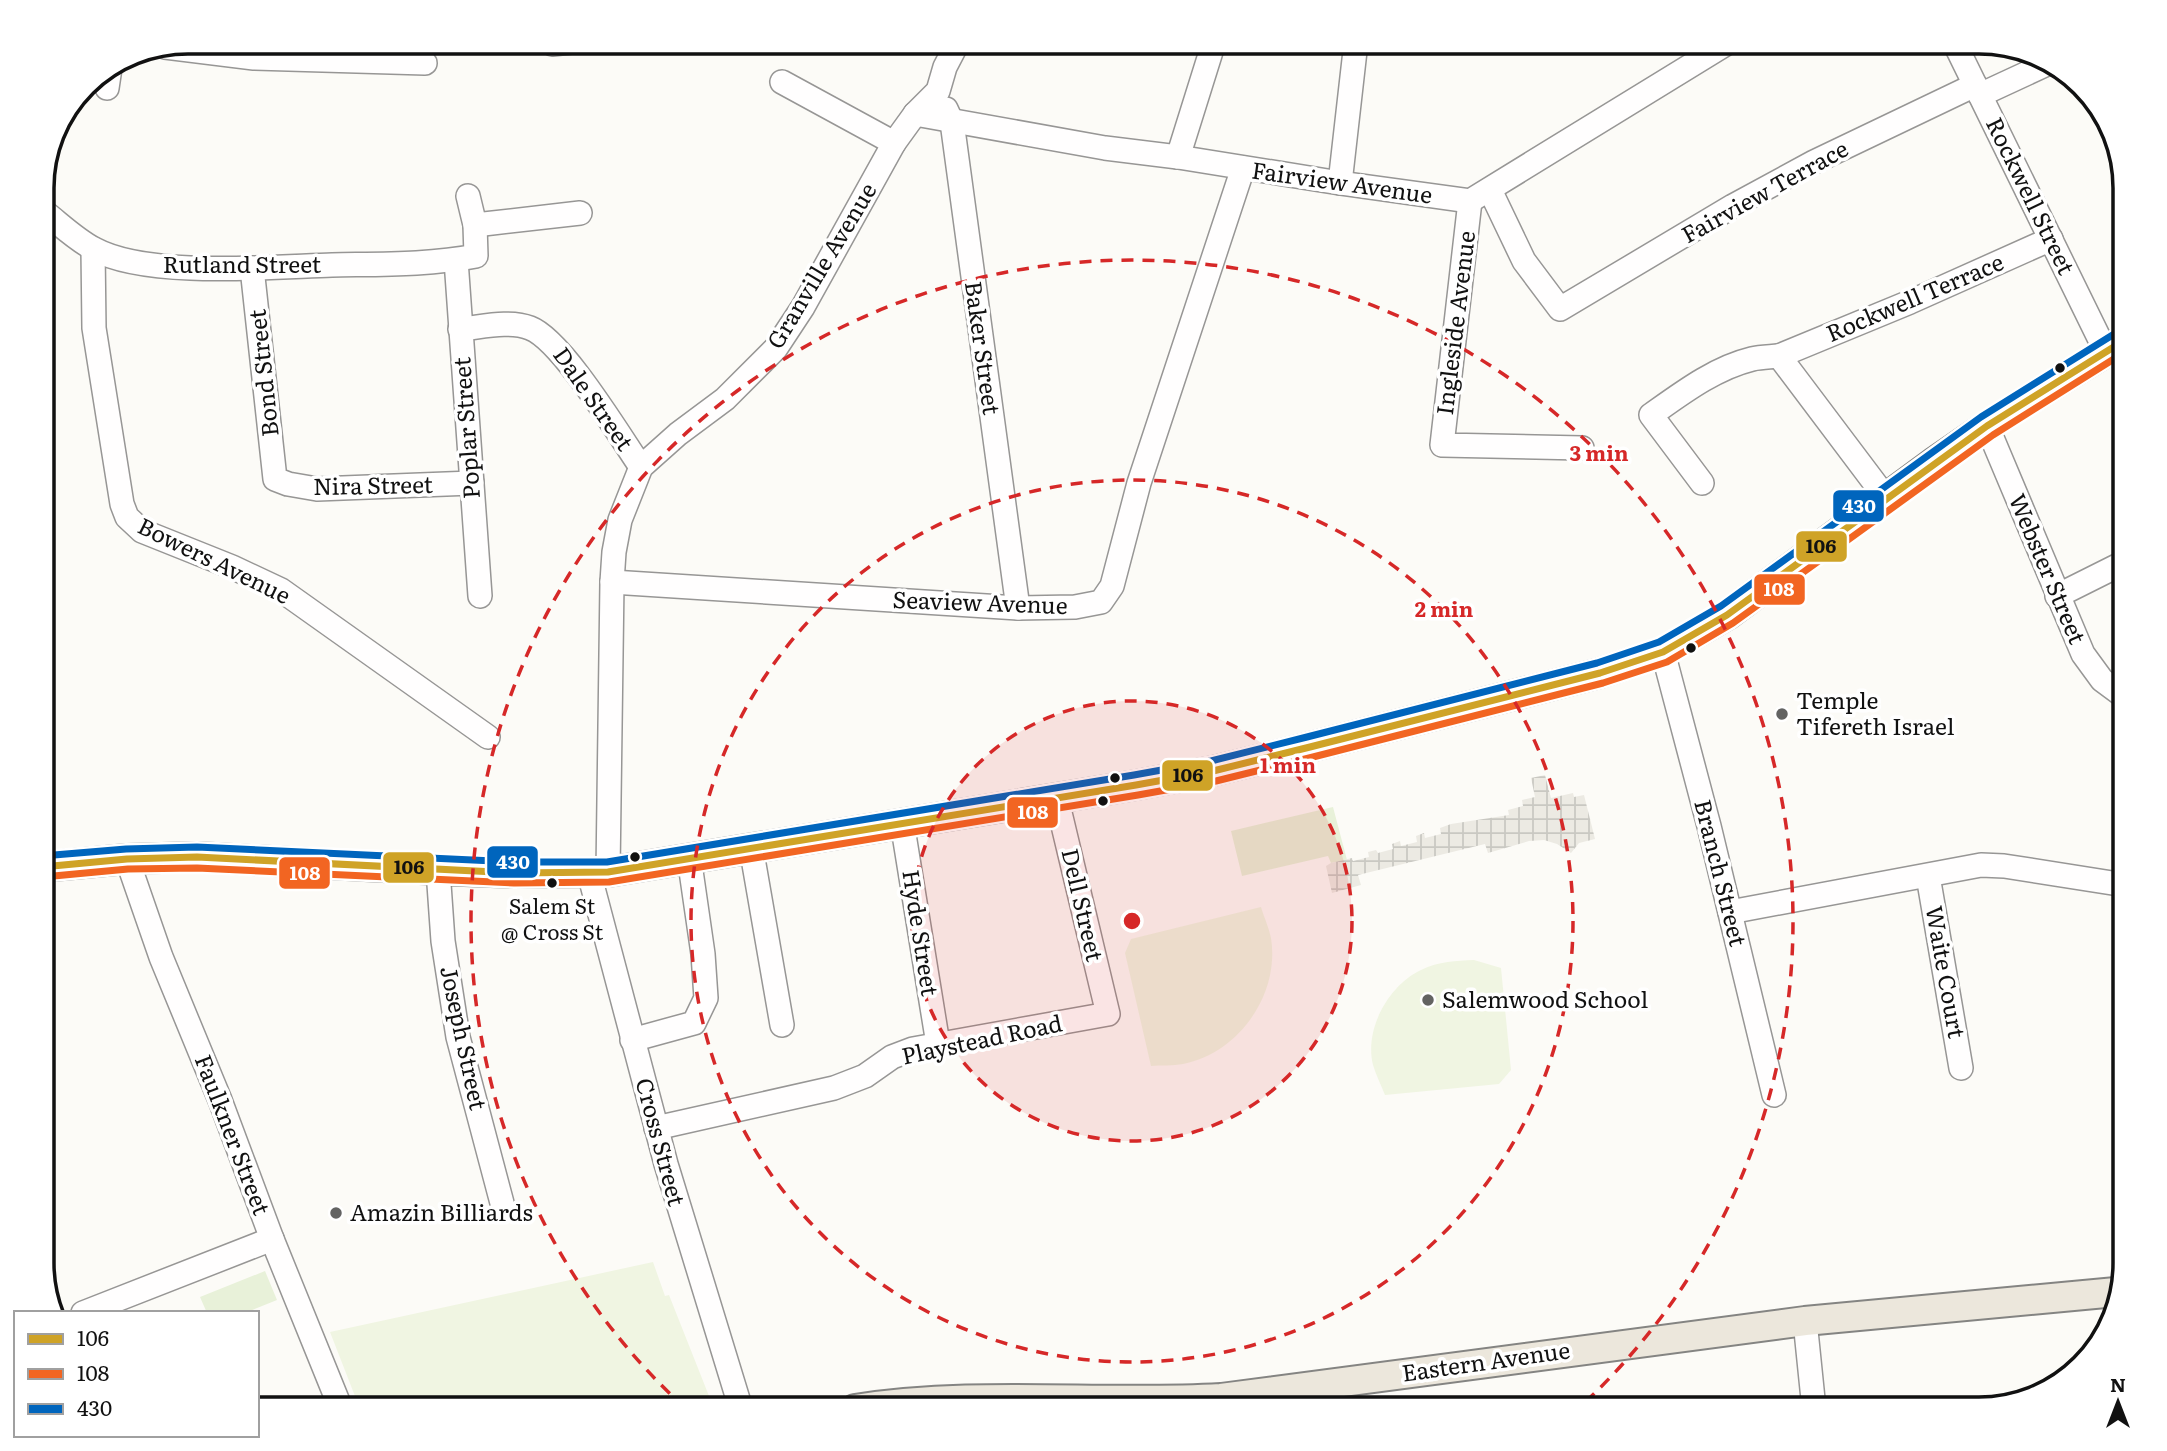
<svg xmlns="http://www.w3.org/2000/svg" width="2167" height="1451" font-family="Literata,serif">
  <style>
    .park { fill: #e8f1d9 }
    .pitch { fill: #f0f5e2 }
    .plaza { fill: url(#plaza-grid) }
    .lines { fill: none; stroke-linecap: round; stroke-linejoin: round }
    .minor-casing { stroke: #979695; stroke-width: 26 }
    .major-casing { stroke: #848482; stroke-width: 32 }
    .minor { stroke: #fffefe; stroke-width: 23 }
    .major { stroke: #ece7dc; stroke-width: 28 }
    .bus-1-casing { stroke: #fff; stroke-width: 12 }
    .bus-2-casing { stroke: #fff; stroke-width: 12 }
    .bus-3-casing { stroke: #fff; stroke-width: 12 }
    .bus-1 { stroke: #cfa327; stroke-width: 7 }
    .bus-2 { stroke: #f26522; stroke-width: 7 }
    .bus-3 { stroke: #0065bd; stroke-width: 7 }
    .ring { fill: none; stroke: #d62828; stroke-width: 3.5; stroke-dasharray: 12 9 }
    .bus-dot { fill: #111; stroke: #fff; stroke-width: 2.5 }
    .poi-dot { fill: #636362; stroke: #fff; stroke-width: 2.5 }
    .labels { text-anchor: middle; stroke-width: 7; stroke-linejoin: round; paint-order: stroke }
    .bus-label { font-size: 21px; fill: #111; stroke: #fff }
    .street-label { font-size: 23px; fill: #111; stroke: #fff }
    .poi-label { font-size: 23px; fill: #111; stroke: #fff; text-anchor: start }
    .rim { fill: none; stroke: #111; stroke-width: 3.5 }
    .centre { fill: #d62828; stroke: #fff; stroke-width: 3.5 }
    .ring-label { font-size: 21px; text-anchor: middle; font-weight: bold; fill: #d62828; stroke: #fff; stroke-width: 7; stroke-linejoin: round; paint-order: stroke }
    .line-badge { stroke: #fff; stroke-width: 2.5 }
    .badge-label { font-size: 19px; text-anchor: middle; font-weight: bold; fill: #fff }
    .pale-badge-label { font-size: 19px; text-anchor: middle; font-weight: bold; fill: #111 }
  </style>
  <defs>
    <pattern id="plaza-grid" width="8" height="8" patternUnits="userSpaceOnUse" patternTransform="scale(1.75)"><rect width="8" height="8" fill="#eceae3"/><path d="M0 4h8M4 0v8" fill="none" stroke="#c9c8c2"/></pattern>
  </defs>
  <rect width="100%" height="100%" fill="#fcfbf7"/>
  <g class="park">
    <polygon points="1333,807 1347,860 1331,863 1328,856 1242,876 1231,831"/>
    <polygon points="265,1271 277,1300 245,1313 207,1313 200,1297"/>
  </g>
  <g class="pitch">
    <path d="M1261,907C1264,917 1269,928 1271,938C1280,994 1239,1053 1183,1064C1173,1066 1161,1065 1151,1066L1125,953L1131,939Z"/>
    <path d="M1474,960L1501,968L1511,1070L1499,1084L1385,1095C1381,1085 1376,1075 1373,1065C1364,1029 1389,985 1421,970C1439,961 1456,961 1474,960Z"/>
    <polygon points="653,1262 665,1296 669,1295 709,1396 703,1409 360,1409 330,1332"/>
  </g>
  <polygon class="plaza" points="1545,775 1551,798 1573,793 1574,797 1584,795 1595,839 1579,843 1571,853 1557,844 1544,840 1529,841 1488,853 1485,844 1358,875 1361,885 1332,893 1326,866 1331,863 1352,858 1353,861 1369,857 1368,852 1376,850 1378,853 1393,849 1392,844 1400,841 1401,846 1417,842 1416,836 1424,833 1425,838 1441,834 1440,828 1451,824 1509,815 1508,810 1523,806 1522,800 1535,797 1531,778"/>
  <g class="lines">
    <defs>
      <g id="minor">
        <polyline points="1954,42 2105,350"/>
        <polyline points="552,44 571,42"/>
        <polyline points="165,47 254,58 425,63"/>
        <polyline points="782,82 894,143"/>
        <polyline points="107,88 110,68"/>
        <polyline points="1980,95 2049,63"/>
        <polyline points="946,109 952,122 1018,608"/>
        <polyline points="915,114 1105,148 1178,157 1340,183 1470,201 1729,42"/>
        <polyline points="1178,157 1214,42"/>
        <polyline points="1340,183 1356,42"/>
        <polyline points="1490,190 1524,261 1560,309 1733,206 1814,162 1975,85"/>
        <polyline points="1470,201 1442,445 1582,448"/>
        <path d="M42,210C59,223 75,239 94,249C147,278 270,267 332,265C380,264 429,265 476,256L475,225L468,196"/>
        <polyline points="475,225 580,213"/>
        <polyline points="93,249 94,328 122,504 127,517 142,531 232,567 281,590 488,737"/>
        <polyline points="456,260 480,596"/>
        <polyline points="252,268 275,479 288,484 317,489 472,483"/>
        <path d="M460,329C482,327 509,320 530,328C562,340 619,435 641,467"/>
        <polyline points="1779,356 1910,302 2051,239"/>
        <polyline points="1987,426 2083,654 2102,680 2125,697"/>
        <path d="M1702,483L1651,415C1682,393 1715,368 1752,359C1761,357 1770,357 1779,356L1886,498"/>
        <polyline points="612,582 1018,608 1075,607 1101,602 1112,586 1139,483 1243,168"/>
        <polyline points="2057,596 2125,562"/>
        <polyline points="1663,652 1709,826 1774,1095"/>
        <polyline points="902,822 938,1044"/>
        <polyline points="751,847 782,1025"/>
        <polyline points="127,859 161,957 220,1100 272,1239 341,1409"/>
        <polyline points="438,870 443,941 458,1037 502,1203"/>
        <polyline points="608,872 612,582 614,552 620,520 641,467 678,434 725,399 776,348 803,307 894,143 915,114 938,91 945,67 958,42"/>
        <polyline points="589,873 666,1164 741,1409"/>
        <polyline points="1928,876 1961,1068"/>
        <polyline points="1730,912 1981,865 2004,866 2125,885"/>
        <polyline points="632,1040 694,1023 706,998 703,954 689,857"/>
        <polyline points="656,1128 834,1088 865,1076 892,1057 913,1049 1108,1014 1056,796"/>
        <polyline points="83,1313 272,1239"/>
        <polyline points="1805,1321 1814,1409"/>
      </g>
      <g id="major">
        <polyline points="42,867 127,859 197,857 438,870 514,873 608,872 1136,785 1213,771 1310,747 1600,673 1663,652 1727,615 1936,461 1987,426 2125,340"/>
        <path d="M855,1409C976,1390 1099,1405 1221,1398L1805,1321L2116,1292"/>
      </g>
    </defs>
    <use href="#minor" class="minor-casing"/>
    <use href="#major" class="major-casing"/>
    <use href="#minor" class="minor"/>
    <use href="#major" class="major"/>
    <defs>
      <polyline id="bus-1" points="42,867 127,859 197,857 514,873 608,872 1136,785 1213,771 1310,747 1600,673 1663,652 1727,615 1987,426 2125,340"/>
      <polyline id="bus-2" points="43,877 128,869 197,868 514,883 609,882 1138,795 1216,781 1313,757 1603,683 1667,662 1733,623 1993,435 2125,352"/>
      <polyline id="bus-3" points="42,856 126,849 197,847 514,862 607,862 1134,775 1211,761 1307,737 1597,663 1659,642 1721,606 1981,417 2119,331"/>
    </defs>
    <use href="#bus-1" class="bus-1-casing"/>
    <use href="#bus-2" class="bus-2-casing"/>
    <use href="#bus-3" class="bus-3-casing"/>
    <use href="#bus-1" class="bus-1"/>
    <use href="#bus-2" class="bus-2"/>
    <use href="#bus-3" class="bus-3"/>
  </g>
  <circle cx="1132" cy="921" r="220" fill="#d62828" fill-opacity=".12"/>
  <g class="ring">
    <circle cx="1132" cy="921" r="220"/>
    <circle cx="1132" cy="921" r="441"/>
    <path d="M685 1408A661 661 0 1 1 1579 1408"/>
  </g>
  <g class="bus-dot">
    <circle cx="2060" cy="368" r="6"/>
    <circle cx="1691" cy="648" r="6"/>
    <circle cx="1115" cy="778" r="6"/>
    <circle cx="1103" cy="801" r="6"/>
    <circle cx="635" cy="857" r="6"/>
    <circle cx="552" cy="883" r="6"/>
  </g>
  <g class="poi-dot">
    <circle cx="1782" cy="714" r="7"/>
    <circle cx="1428" cy="1000" r="7"/>
    <circle cx="336" cy="1213" r="7"/>
  </g>
  <g class="labels">
    <g class="bus-label">
      <text x="552" y="914">Salem St<tspan x="552" dy="26">@ Cross St</tspan></text>
    </g>
    <g class="street-label">
      <text transform="translate(1342 183) rotate(8)" y="8">Fairview Avenue</text>
      <text transform="translate(1765 192) rotate(-29)" y="8">Fairview Terrace</text>
      <text transform="translate(2030 196) rotate(64)" y="8">Rockwell Street</text>
      <text x="242" y="273">Rutland Street</text>
      <text transform="translate(822 266) rotate(-59)" y="8">Granville Avenue</text>
      <text transform="translate(1915 298) rotate(-23)" y="8">Rockwell Terrace</text>
      <text transform="translate(1456 323) rotate(-83)" y="8">Ingleside Avenue</text>
      <text transform="translate(982 348) rotate(82)" y="8">Baker Street</text>
      <text transform="translate(264 373) rotate(-96)" y="8">Bond Street</text>
      <text transform="translate(593 399) rotate(55)" y="8">Dale Street</text>
      <text transform="translate(467 428) rotate(-94)" y="8">Poplar Street</text>
      <text transform="translate(373 486) rotate(-1)" y="8">Nira Street</text>
      <text transform="translate(214 561) rotate(26)" y="8">Bowers Avenue</text>
      <text transform="translate(2047 569) rotate(67)" y="8">Webster Street</text>
      <text transform="translate(980 603) rotate(2)" y="8">Seaview Avenue</text>
      <text transform="translate(1720 873) rotate(76)" y="8">Branch Street</text>
      <text transform="translate(1082 905) rotate(77)" y="8">Dell Street</text>
      <text transform="translate(920 933) rotate(81)" y="8">Hyde Street</text>
      <text transform="translate(1945 972) rotate(80)" y="8">Waite Court</text>
      <text transform="translate(463 1038) rotate(78)" y="8">Joseph Street</text>
      <text transform="translate(982 1040) rotate(-12)" y="8">Playstead Road</text>
      <text transform="translate(232 1135) rotate(69)" y="8">Faulkner Street</text>
      <text transform="translate(660 1142) rotate(75)" y="8">Cross Street</text>
      <text transform="translate(1486 1362) rotate(-8)" y="8">Eastern Avenue</text>
    </g>
    <g class="poi-label">
      <text x="1796" y="709">Temple<tspan x="1796" dy="26">Tifereth Israel</tspan></text>
      <text x="1442" y="1008">Salemwood School</text>
      <text x="350" y="1221">Amazin Billiards</text>
    </g>
  </g>
  <path d="M0 0H2167V1451H0ZM188 54H1979A134 134 0 0 1 2113 188V1263A134 134 0 0 1 1979 1397H188A134 134 0 0 1 54 1263V188A134 134 0 0 1 188 54Z" fill="#fff" fill-rule="evenodd"/>
  <path class="rim" d="M188 54H1979A134 134 0 0 1 2113 188V1263A134 134 0 0 1 1979 1397H188A134 134 0 0 1 54 1263V188A134 134 0 0 1 188 54Z"/>
  <circle cx="1132" cy="921" r="10" class="centre"/>
  <g class="ring-label">
    <text x="1599" y="461">3 min</text>
    <text x="1444" y="617">2 min</text>
    <text x="1288" y="773">1 min</text>
  </g>
  <g class="line-badge">
    <rect x="1832" y="489" width="53" height="34" rx="7" fill="#0065bd"/>
    <rect x="1795" y="530" width="53" height="33" rx="7" fill="#cfa327"/>
    <rect x="1753" y="573" width="53" height="33" rx="7" fill="#f26522"/>
    <rect x="1161" y="759" width="53" height="33" rx="7" fill="#cfa327"/>
    <rect x="1006" y="796" width="53" height="33" rx="7" fill="#f26522"/>
    <rect x="486" y="845" width="53" height="34" rx="7" fill="#0065bd"/>
    <rect x="382" y="851" width="53" height="33" rx="7" fill="#cfa327"/>
    <rect x="278" y="856" width="53" height="34" rx="7" fill="#f26522"/>
  </g>
  <g class="badge-label">
    <text x="1859" y="513">430</text>
    <text x="1779" y="596">108</text>
    <text x="1033" y="819">108</text>
    <text x="513" y="869">430</text>
    <text x="305" y="880">108</text>
  </g>
  <g class="pale-badge-label">
    <text x="1821" y="553">106</text>
    <text x="1188" y="782">106</text>
    <text x="409" y="874">106</text>
  </g>
  <rect x="14" y="1311" width="245" height="126" fill="#ffffff" stroke="#a0a0a0" stroke-width="2"/>
  <rect x="28" y="1334" width="35" height="10" fill="#cfa327" stroke="#a0a0a0" stroke-width="2"/>
  <text x="77" y="1346" font-size="21" fill="#111111">106</text>
  <rect x="28" y="1369" width="35" height="10" fill="#f26522" stroke="#a0a0a0" stroke-width="2"/>
  <text x="77" y="1381" font-size="21" fill="#111111">108</text>
  <rect x="28" y="1404" width="35" height="10" fill="#0065bd" stroke="#a0a0a0" stroke-width="2"/>
  <text x="77" y="1416" font-size="21" fill="#111111">430</text>
  <g transform="translate(2118 1402)" stroke="#ffffff" stroke-width="5" paint-order="stroke">
  <path d="M0-5L12 26L0 18L-12 26Z" fill="#111111"/>
  <text y="-10" font-size="19" font-weight="bold" text-anchor="middle" fill="#111111">N</text>
  </g>
</svg>
